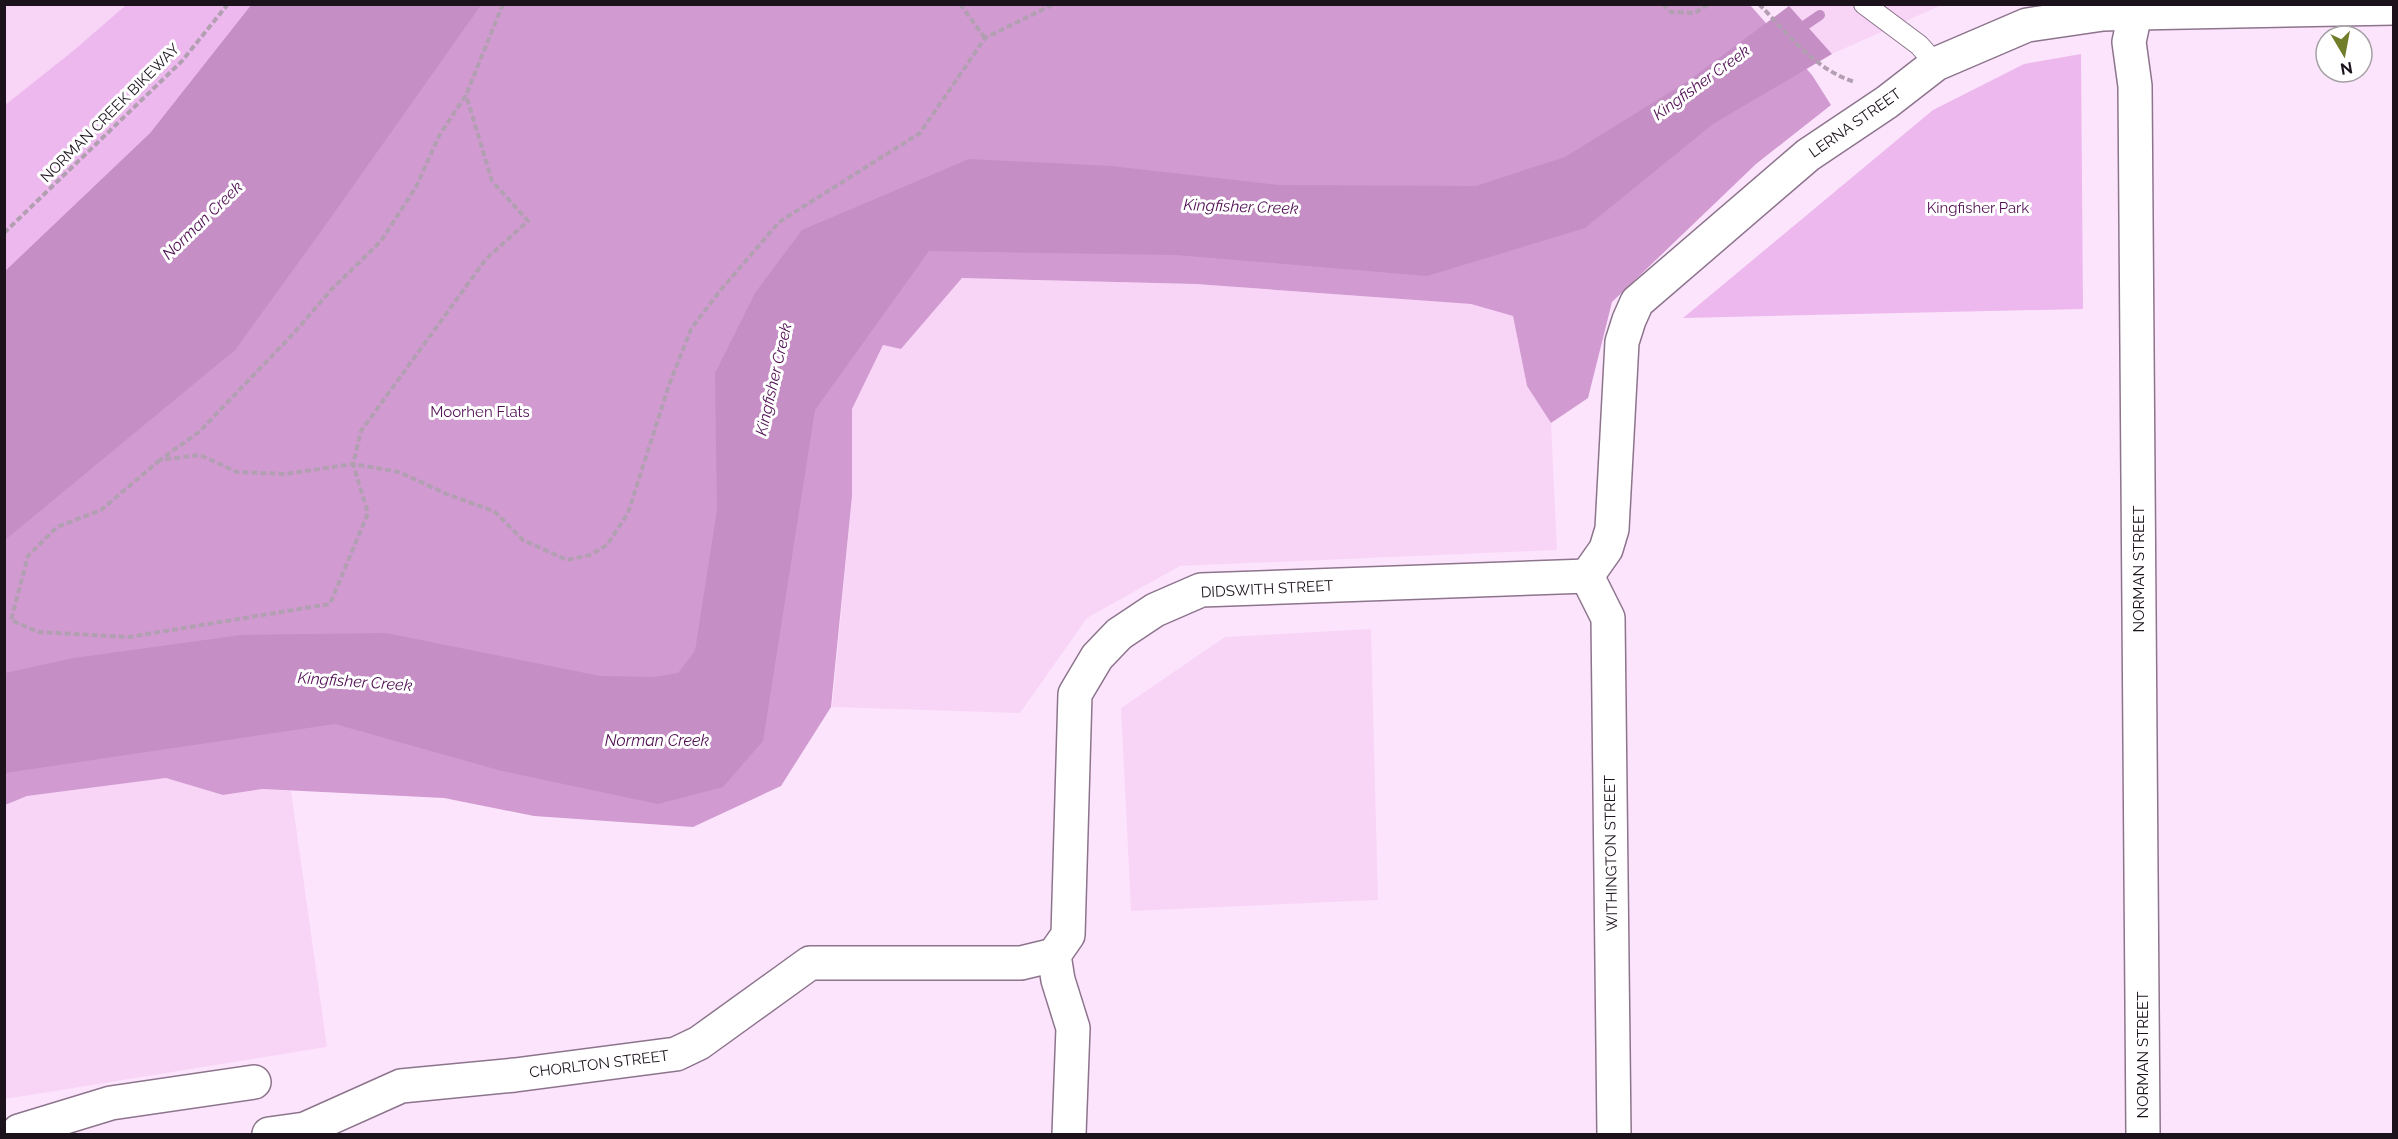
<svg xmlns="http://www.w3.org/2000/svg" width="2398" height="1139" font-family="Raleway,sans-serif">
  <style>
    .built { fill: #f8d5f7 }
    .green { fill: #edb8ed }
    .forest { fill: #d19ad1 }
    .water { fill: #c58ec5 }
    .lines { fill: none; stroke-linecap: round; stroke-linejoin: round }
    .stream { stroke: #c58ec5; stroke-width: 10 }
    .lane-casing { stroke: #8d748d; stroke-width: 22 }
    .street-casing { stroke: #8d748d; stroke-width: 36 }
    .path { stroke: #b2a0b2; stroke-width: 4; stroke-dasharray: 6 3; stroke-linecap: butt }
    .lane { stroke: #fff; stroke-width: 20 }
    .street { stroke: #fff; stroke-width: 33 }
    .labels { text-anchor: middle; stroke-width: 6; stroke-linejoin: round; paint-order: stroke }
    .street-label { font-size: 15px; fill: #1c121c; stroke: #fff }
    .park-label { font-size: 15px; fill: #531155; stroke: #fff }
    .water-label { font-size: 16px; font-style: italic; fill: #510f54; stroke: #fff }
  </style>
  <rect width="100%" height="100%" fill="#fce5fc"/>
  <g class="built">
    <polygon points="5,5 126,5 73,51 5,105"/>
    <polygon points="1786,5 1942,5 1832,54"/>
    <polygon points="962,278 1196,284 1471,304 1513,316 1527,386 1551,423 1557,550 1180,566 1087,618 1020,713 832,707 852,496 852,409 883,345 901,349"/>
    <polygon points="1371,629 1378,900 1131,911 1121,708 1225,637"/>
    <polygon points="166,778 223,795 262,789 291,791 327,1047 5,1099 5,805 27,796"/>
  </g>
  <g class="green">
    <polygon points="126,5 251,5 150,133 5,271 5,105 73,51"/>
    <polygon points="2081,54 2083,309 1683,318 1933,110 2024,64"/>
  </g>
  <polygon class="forest" points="399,5 1750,5 1812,75 1831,105 1756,164 1612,302 1588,398 1551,423 1527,386 1513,316 1471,304 1196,284 962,278 901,349 883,345 852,409 852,496 831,707 781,786 693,827 534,816 444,798 262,789 223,795 166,778 27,796 5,805 5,459"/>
  <g class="water">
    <polygon points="251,5 481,5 322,230 235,350 5,540 5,271 150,133"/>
    <polygon points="1789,6 1832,54 1713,124 1585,228 1427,276 1176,255 929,251 815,410 763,741 723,787 658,804 502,771 335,724 5,773 5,673 74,658 241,635 386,633 600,676 654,677 678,673 695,651 717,510 715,373 755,293 802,230 969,159 1111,166 1279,185 1476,186 1565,157 1688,81"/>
  </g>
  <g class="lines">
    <polyline class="stream" points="1795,32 1820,15"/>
    <defs>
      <polyline id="lane" points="1864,4 1919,45 1936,64"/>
      <g id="street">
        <polyline points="2137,4 2129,42 2135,86 2143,1134"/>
        <polyline points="1587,576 1606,549 1612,529 1622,342 1629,320 1637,302 1808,155 1887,102 1936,64 2027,25 2103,14 2137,13 2394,8"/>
        <polyline points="1587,576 1608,618 1614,1134"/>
        <polyline points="1054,955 1068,935 1075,694 1097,657 1119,634 1155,610 1201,590 1587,576"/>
        <polyline points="1054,955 1058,980 1073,1028 1069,1134"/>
        <polyline points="19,1131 111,1103 254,1082"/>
        <polyline points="269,1134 305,1129 401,1086 515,1075 676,1054 699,1043 810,963 1021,963 1054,955"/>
      </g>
    </defs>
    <use href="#lane" class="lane-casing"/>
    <use href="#street" class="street-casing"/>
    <g class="path">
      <polyline points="503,4 466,95 439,136 416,187 381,241 331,290 293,334 199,432 160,460 200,455 237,472 285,474 353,464 399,472 449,495 494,511 523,540 567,560 590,555 607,545 628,513 669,385 691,329 719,292 779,222 920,133 985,38 1054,4"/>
      <polyline points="960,4 985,38"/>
      <polyline points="1663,4 1671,12 1695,13 1708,4"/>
      <path d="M1759,4C1788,34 1815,70 1855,82"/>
      <polyline points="4,233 182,61 228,4"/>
      <polyline points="160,460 101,510 57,527 28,556 11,620 38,632 129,637 330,604 368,513 353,464 361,431 486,259 528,221 492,181 466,95"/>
    </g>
    <use href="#lane" class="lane"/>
    <use href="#street" class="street"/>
  </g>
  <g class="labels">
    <g class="street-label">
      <text transform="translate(110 113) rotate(-45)" y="5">NORMAN CREEK BIKEWAY</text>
      <text transform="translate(1855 123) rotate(-35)" y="5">LERNA STREET</text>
      <text transform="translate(2139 569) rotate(-90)" y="5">NORMAN STREET</text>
      <text transform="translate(1267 589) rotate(-3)" y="5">DIDSWITH STREET</text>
      <text transform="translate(1611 853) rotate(-91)" y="5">WITHINGTON STREET</text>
      <text transform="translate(2143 1055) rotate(-90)" y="5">NORMAN STREET</text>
      <text transform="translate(599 1064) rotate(-7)" y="5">CHORLTON STREET</text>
    </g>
    <g class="park-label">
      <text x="1978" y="213">Kingfisher Park</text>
      <text x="480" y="417">Moorhen Flats</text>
    </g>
    <g class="water-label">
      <text transform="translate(1701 82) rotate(-36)" y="6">Kingfisher Creek</text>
      <text transform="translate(1241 206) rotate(2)" y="6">Kingfisher Creek</text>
      <text transform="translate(202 220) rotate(-44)" y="6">Norman Creek</text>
      <text transform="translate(773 379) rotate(-77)" y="6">Kingfisher Creek</text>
      <text transform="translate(355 681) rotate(4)" y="6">Kingfisher Creek</text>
      <text x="657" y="746">Norman Creek</text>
    </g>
  </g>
  <rect width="2398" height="1139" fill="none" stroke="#1c121c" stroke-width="12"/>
  <g transform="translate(2344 54) rotate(170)"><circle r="28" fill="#ffffff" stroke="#a4a0a4" stroke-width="1.5"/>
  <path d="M0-4.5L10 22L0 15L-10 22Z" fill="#727d29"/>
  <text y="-9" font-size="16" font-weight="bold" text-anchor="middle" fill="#1c121c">N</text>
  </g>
</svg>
